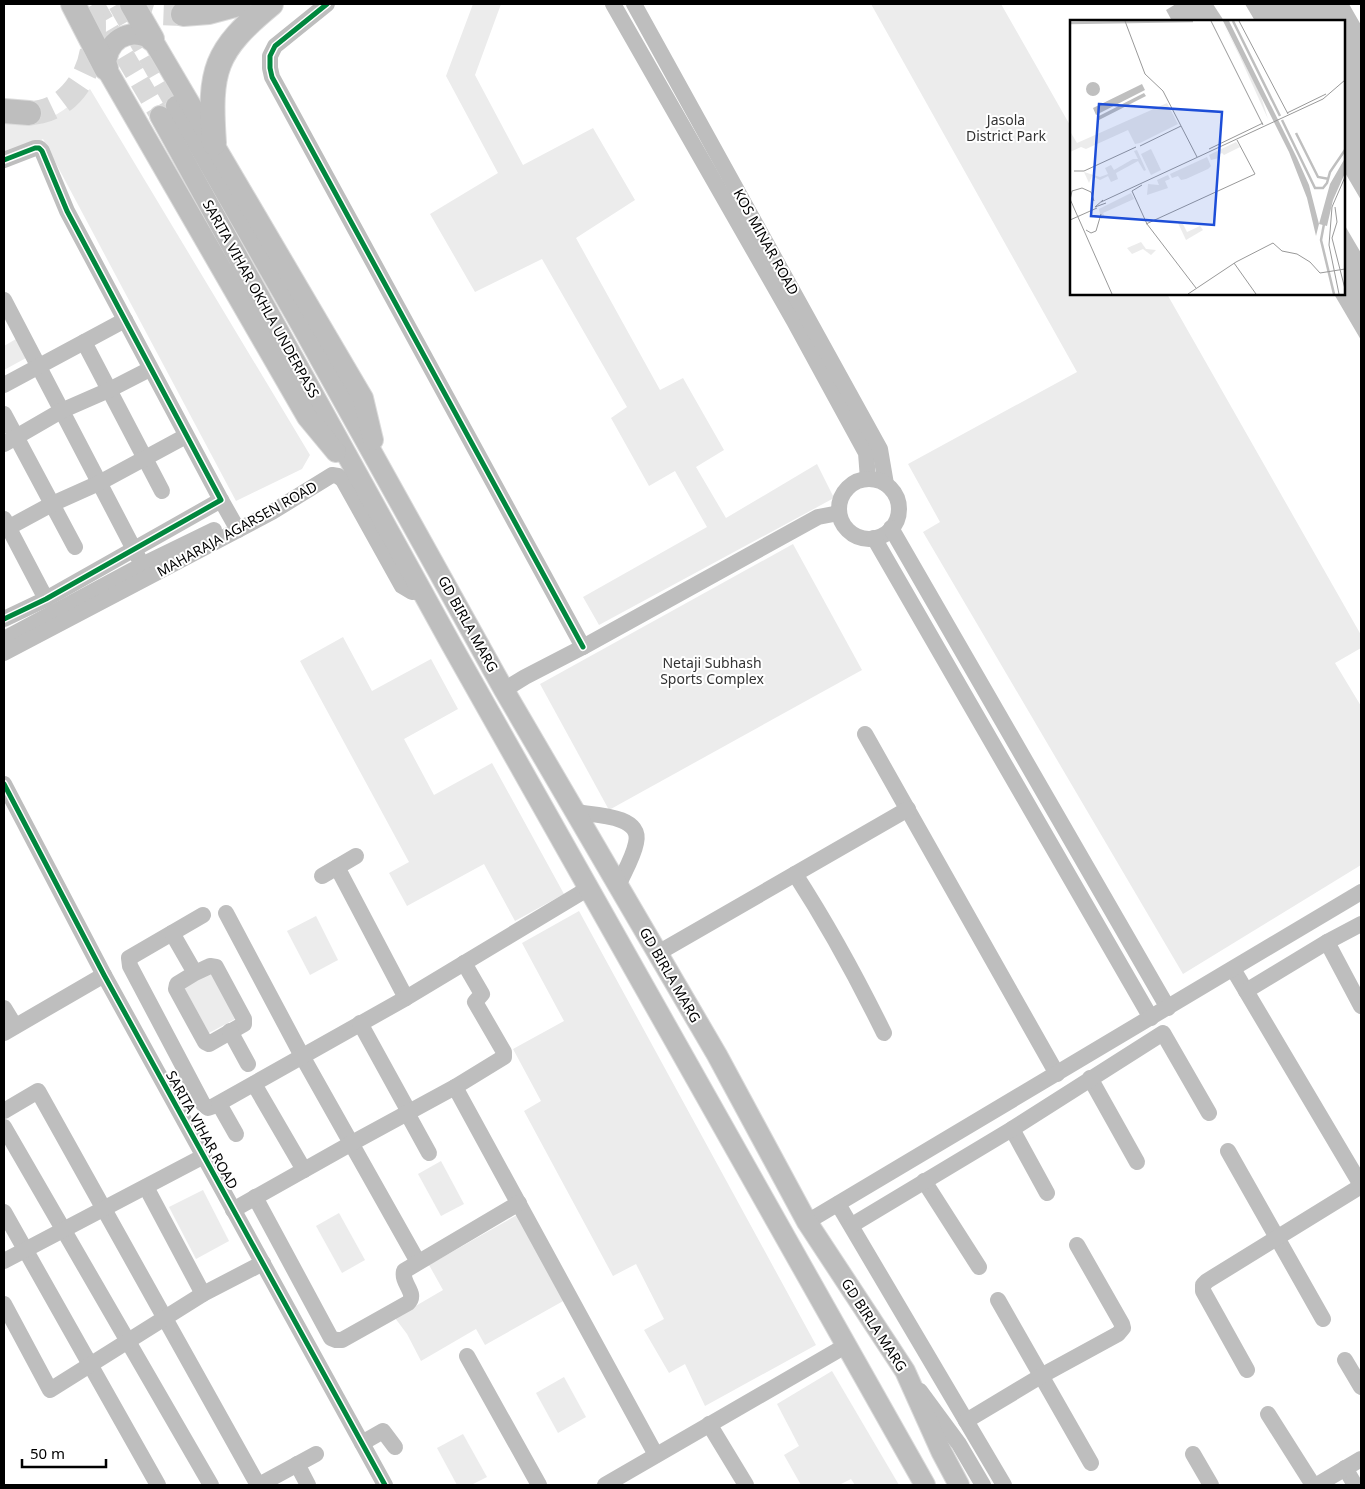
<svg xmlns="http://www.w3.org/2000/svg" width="1365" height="1489" font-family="'Noto Sans',sans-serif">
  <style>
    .green { fill: #ececec }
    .water { fill: #bfbfbf }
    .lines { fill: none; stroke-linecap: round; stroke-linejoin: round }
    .major-tunnel { stroke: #d9d9d9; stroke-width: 20; stroke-dasharray: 20 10; stroke-linecap: butt }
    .highway-tunnel { stroke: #d9d9d9; stroke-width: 24; stroke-dasharray: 24 12; stroke-linecap: butt }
    .major-casing { stroke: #dbdbdb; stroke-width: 22 }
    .highway-casing { stroke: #dbdbdb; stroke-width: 26 }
    .minor { stroke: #bebebe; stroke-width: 16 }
    .major { stroke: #bebebe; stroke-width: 20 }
    .highway { stroke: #bebebe; stroke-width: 24 }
    .cycleway-casing { stroke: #fff; stroke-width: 8 }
    .cycleway { stroke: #00873e; stroke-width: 5 }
    .labels { text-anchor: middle; stroke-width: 4; stroke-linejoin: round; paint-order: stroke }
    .park-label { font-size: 14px; fill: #333; stroke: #fff }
    .street-label { font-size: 14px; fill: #000; stroke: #fff }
    .inset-river { fill: none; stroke: #bfbfbf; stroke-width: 2.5 }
    .inset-road { fill: none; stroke: #999; stroke-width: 1 }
    .view { fill: #1d4ed8; fill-opacity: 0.15; stroke: #1d4ed8; stroke-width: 2.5 }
    .inset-edge { fill: none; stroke: #000; stroke-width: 2.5 }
  </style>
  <rect width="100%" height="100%" fill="#fff"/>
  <g class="green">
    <polygon points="473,4 501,4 475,75 523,165 593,128 635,200 576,238 660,390 683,378 724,450 696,467 726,518 817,464 834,498 599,625 583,597 707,527 675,471 649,486 611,418 627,407 542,259 475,292 430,214 498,173 446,76"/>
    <polygon points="871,4 1001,4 1071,127 1071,294 1167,294 1361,635 1361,648 1335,663 1361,706 1361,865 1183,974 923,532 940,522 908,464 1077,372"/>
    <path d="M90,89L310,455L302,469L236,501L43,139L4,159V121C10,122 17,124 24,124C51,124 70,105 90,89Z"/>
    <polygon points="16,339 26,358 4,370 4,346"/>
    <polygon points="793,544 862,670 609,810 540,684"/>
    <polygon points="343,637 372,691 431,659 458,709 404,739 434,795 492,763 564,894 515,921 484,864 407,906 389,873 409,862 300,661"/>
    <polygon points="579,911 816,1345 705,1406 685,1364 669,1373 644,1330 664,1319 636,1264 613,1276 524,1111 541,1101 513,1049 564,1021 522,943"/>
    <polygon points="316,916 338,960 310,975 287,931"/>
    <polygon points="211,970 237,1018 209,1033 183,986"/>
    <polygon points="441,1161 464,1204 441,1216 418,1174"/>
    <polygon points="203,1190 229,1241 196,1259 169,1207"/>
    <polygon points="339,1213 365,1260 342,1273 316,1226"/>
    <polygon points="517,1215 565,1300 485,1345 476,1329 421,1361 407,1334 395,1318 443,1290 429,1265"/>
    <polygon points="832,1371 899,1485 855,1485 851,1479 839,1485 801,1485 784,1455 799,1446 777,1404"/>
    <polygon points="564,1377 586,1417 558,1433 536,1393"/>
    <polygon points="463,1434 487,1477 471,1485 457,1485 437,1448"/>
  </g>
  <g class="water">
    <polygon points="1176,4 1213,4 1224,21 1172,21 1166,10"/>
    <polygon points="1245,4 1349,4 1361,25 1361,200 1344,171 1344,21 1255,21"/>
    <polygon points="1344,224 1361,253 1361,340 1334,294 1344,294"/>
  </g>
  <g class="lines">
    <g class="major-tunnel">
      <polyline points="94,4 160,116"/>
      <polyline points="118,4 176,106"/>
    </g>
    <g class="highway-tunnel">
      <polyline points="129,4 156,13 183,14"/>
      <path d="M29,113C63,113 87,82 92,50C95,35 94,19 93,4"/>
    </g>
    <defs>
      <g id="major">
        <polyline points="176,106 300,323 504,690 717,1055 807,1222 905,1371 941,1451 959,1485"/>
        <polyline points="160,116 451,644 925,1485"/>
        <path d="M336,452L307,417L106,68C106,40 127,27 152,39L363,398L373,440"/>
      </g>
      <g id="highway">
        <polyline points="73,4 106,68"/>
        <polyline points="132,4 152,39"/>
        <polyline points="183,14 209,12 239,4"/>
        <polyline points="4,111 29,113"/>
        <path d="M214,143C209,70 214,51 271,4"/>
      </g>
    </defs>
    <use href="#major" class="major-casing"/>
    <use href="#highway" class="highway-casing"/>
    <g class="minor">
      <polyline points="327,4 275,46 270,56 270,68 272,77 583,647"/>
      <polyline points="613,4 794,321 866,453 868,479"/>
      <polyline points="634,4 880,449 886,484"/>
      <polyline points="4,160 35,148 39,148 42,151 67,211 221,500 46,599 4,619"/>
      <polyline points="4,300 138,557"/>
      <polyline points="84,342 162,491"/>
      <polyline points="4,385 125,320"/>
      <polyline points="4,414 75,547"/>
      <polyline points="4,444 61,411 109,390 150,369"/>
      <circle cx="869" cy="509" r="30"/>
      <polyline points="221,500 238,530"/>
      <polyline points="4,519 46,599"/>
      <polyline points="891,528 1168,1008"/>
      <polyline points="4,530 52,504 99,483 186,436"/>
      <polyline points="874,538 1151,1018"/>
      <polyline points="4,639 142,565 214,530"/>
      <polyline points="4,653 272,512 332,475 338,476 343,480 402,586 412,592 422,591"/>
      <polyline points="504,690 525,677 583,647 818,517 839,513"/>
      <polyline points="865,734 1057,1074"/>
      <polyline points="4,784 104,975 385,1485"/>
      <path d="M576,812C593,815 643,815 636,843C633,858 624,872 618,886"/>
      <polyline points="337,867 406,998"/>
      <path d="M795,874C828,925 857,978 884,1033"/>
      <polyline points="322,876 356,856"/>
      <polyline points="226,913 302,1056 418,1262"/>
      <polyline points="203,915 129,958 130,966 203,1104 208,1108 214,1106 406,998 589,888"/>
      <polyline points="172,933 195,973 210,966 216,967 244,1019 244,1024 209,1044 205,1042 176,989 177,984 195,973"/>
      <polyline points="1327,942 1361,1006"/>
      <polyline points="658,953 908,809"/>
      <polyline points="1233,969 1361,1185"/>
      <polyline points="1246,991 1327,942 1361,924"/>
      <polyline points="4,1008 15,1026"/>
      <polyline points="360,1023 409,1112"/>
      <polyline points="230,1031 248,1064"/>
      <polyline points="4,1033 104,975"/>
      <polyline points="1090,1078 1137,1162"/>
      <polyline points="254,1084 304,1170"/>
      <polyline points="455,1087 656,1455"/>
      <polyline points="219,1104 236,1134"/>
      <polyline points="4,1111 38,1091 258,1485"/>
      <polyline points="407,1113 429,1153"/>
      <polyline points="4,1127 211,1485"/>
      <polyline points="1012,1129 1047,1193"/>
      <polyline points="1228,1151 1323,1319"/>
      <polyline points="924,1181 979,1267"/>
      <polyline points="146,1187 203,1294"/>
      <path d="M255,1197L331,1338L336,1340H342L408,1303C418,1293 401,1284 404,1271L519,1203"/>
      <polyline points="838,1204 1004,1485"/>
      <polyline points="233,1210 352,1143 455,1087 504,1057 504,1052 475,1002 482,994 464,963"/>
      <polyline points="4,1212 158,1485"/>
      <polyline points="807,1222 1361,892"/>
      <polyline points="852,1225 1012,1129 1163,1033 1209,1113"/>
      <polyline points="4,1261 204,1156"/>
      <polyline points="998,1300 1091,1463"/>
      <polyline points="4,1304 50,1390 203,1294 263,1263"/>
      <polyline points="467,1356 539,1485"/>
      <polyline points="1345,1360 1361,1387"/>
      <polyline points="1247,1370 1203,1291 1203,1285 1207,1281 1361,1186"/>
      <polyline points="920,1391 959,1444 983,1485"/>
      <polyline points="1268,1414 1313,1485"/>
      <polyline points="966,1421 1041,1376 1118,1334 1123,1328 1122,1324 1077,1245"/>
      <polyline points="709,1424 746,1485"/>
      <polyline points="362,1443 383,1431 395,1447"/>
      <polyline points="1193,1454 1211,1485"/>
      <polyline points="297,1464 308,1485"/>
      <polyline points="1345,1468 1355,1485"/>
      <polyline points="259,1485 316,1454"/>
      <polyline points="605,1485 847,1345"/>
      <polyline points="1317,1485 1361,1459"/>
    </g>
    <use href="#major" class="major"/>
    <use href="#highway" class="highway"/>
    <defs>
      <g id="cycleway">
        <polyline points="327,4 275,46 270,56 270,68 272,77 583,647"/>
        <polyline points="4,160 35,148 39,148 42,151 67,211 221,500 46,599 4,619"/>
        <polyline points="4,784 104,975 385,1485"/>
      </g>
    </defs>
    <use href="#cycleway" class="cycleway-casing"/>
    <use href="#cycleway" class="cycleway"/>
  </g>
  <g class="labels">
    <g class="park-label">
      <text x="1006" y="125">Jasola<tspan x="1006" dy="16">District Park</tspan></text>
      <text x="712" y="668">Netaji Subhash<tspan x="712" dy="16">Sports Complex</tspan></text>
    </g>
    <g class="street-label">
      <text transform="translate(766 242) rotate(61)" y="5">KOS MINAR ROAD</text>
      <text transform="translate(261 299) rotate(61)" y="5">SARITA VIHAR OKHLA UNDERPASS</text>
      <text transform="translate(237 529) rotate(-29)" y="5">MAHARAJA AGARSEN ROAD</text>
      <text transform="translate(468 624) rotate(61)" y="5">GD BIRLA MARG</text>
      <text transform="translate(670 975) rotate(60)" y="5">GD BIRLA MARG</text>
      <text transform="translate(202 1130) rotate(61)" y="5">SARITA VIHAR ROAD</text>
      <text transform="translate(874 1325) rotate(57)" y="5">GD BIRLA MARG</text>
    </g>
  </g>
  <g transform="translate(1070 20)">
    <rect width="275" height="275" fill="#fff"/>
    <path d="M152,1L190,73L198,99L169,35ZM97,83L108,104L70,123L65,124L58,110L16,129L11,127L0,132L1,113L7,123ZM166,122L170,127L154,135L152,133L148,135L149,138L141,140L139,135ZM81,129L91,150L81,155L71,134ZM67,130L76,150L74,151L68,141L46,153L48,159L41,162L38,156L30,160L22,156L19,163L14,152L30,157L38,154L35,148L41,145L44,150L63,139H68L64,131ZM137,137L141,146L138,149L116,159L111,160L108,156L102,158L100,154ZM98,155L100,159L95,161L98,168L77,175L78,164L89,165L87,160ZM61,173L64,179L33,193L35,197L31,199L29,189ZM112,202L117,212L130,206L133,210L116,220L108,203ZM71,222L76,229L86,230L81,235L73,229L62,234L57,228Z" fill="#ececec"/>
    <path d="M153,1H159L227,138L239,165L249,204L260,164L275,138V153L263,180L257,206L249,204L246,216L237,178L219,132ZM16 69a7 7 0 1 1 14 0a7 7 0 1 1-14 0ZM72,64L75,70L26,95L23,88ZM74,73L76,76L29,100L27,97Z" fill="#bfbfbf"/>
    <path class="inset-river" d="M163,1L210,96M0,3L123,1M212,100L245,168H253L257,163L260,152L275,130M226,113L248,157L259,159M254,204L251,220L264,274"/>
    <path class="inset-road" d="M55,1L75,54L93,71L127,137M141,1L193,105M169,1L218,94M217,93L256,74M70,126L111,106M139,129L193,103M4,151H14L66,127M72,165L62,171L77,204L126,268M0,179L42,274M0,180L2,171L12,168L21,172L24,181M33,180L25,187L36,183M31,182L253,79L275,60M265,187L267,202L262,218L275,269M0,200L27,188M76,204L185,154L167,120M16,210L21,213L26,211L31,194M164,243L186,274M118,274L166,242L203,223L212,231L227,234L240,242L250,253L275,249M269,274L259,225L262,187L275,157"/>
    <path class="view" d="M29,84L152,92L144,205L21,196Z"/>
    <rect width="275" height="275" class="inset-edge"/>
  </g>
  <rect width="1365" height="1489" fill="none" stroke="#000000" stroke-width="10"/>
  <path d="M22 1459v8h84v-8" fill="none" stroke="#000000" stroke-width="2.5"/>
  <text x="30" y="1459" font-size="15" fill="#000000" stroke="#ffffff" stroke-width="4" paint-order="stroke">50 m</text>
</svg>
